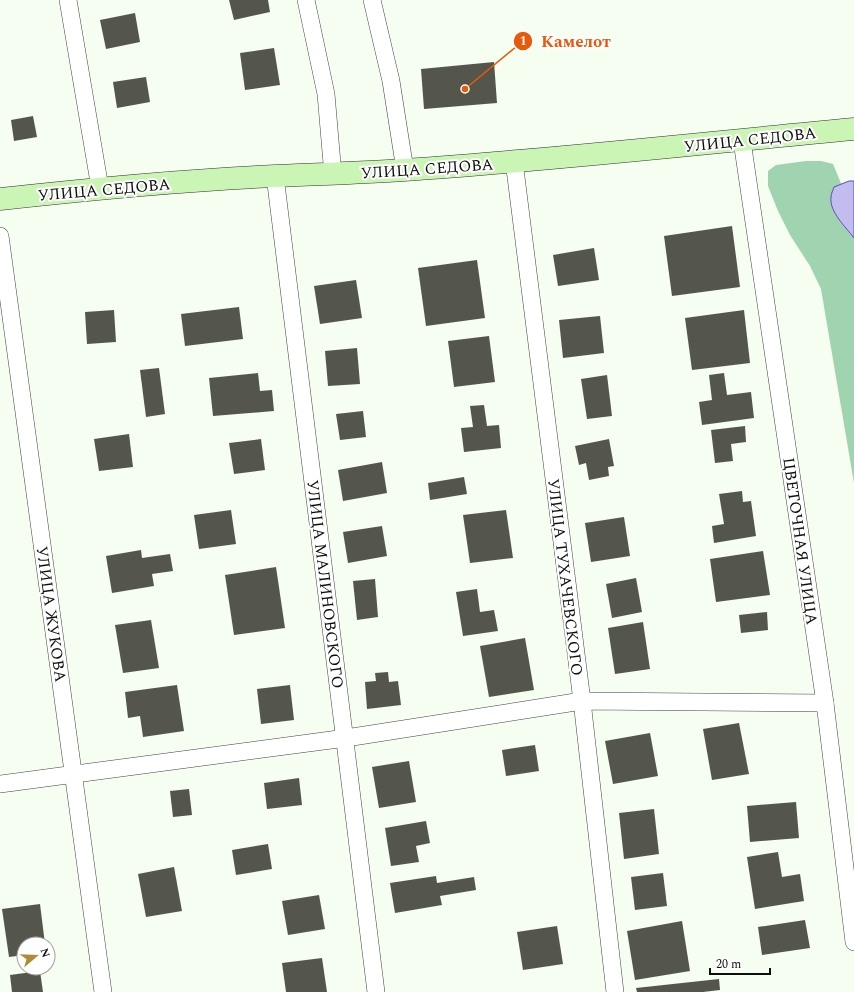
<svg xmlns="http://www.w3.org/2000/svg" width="854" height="992" font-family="Spectral,serif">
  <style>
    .forest { fill: #a0d3b0 }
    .water { fill: #c3bcef; stroke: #5e4cbd }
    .building { fill: #54564c }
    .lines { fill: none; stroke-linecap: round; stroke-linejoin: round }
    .street-casing { stroke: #414141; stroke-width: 18 }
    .secondary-casing { stroke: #303030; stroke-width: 23 }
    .street { stroke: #fff; stroke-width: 17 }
    .secondary { stroke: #cbf5b4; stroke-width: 22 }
    .labels { text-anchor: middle; stroke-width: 4; stroke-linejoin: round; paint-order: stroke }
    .street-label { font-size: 16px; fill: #0e0e0e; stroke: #fff }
    .leader { fill: none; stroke: #e8590c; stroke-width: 1.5 }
    .callout-dot { fill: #e8590c; stroke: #fff; stroke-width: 1.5 }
    .mark-label { font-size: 12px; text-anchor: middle; font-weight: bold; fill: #fff }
    .callout-label { font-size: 17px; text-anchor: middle; font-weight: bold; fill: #e8590c; stroke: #fff; stroke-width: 4; stroke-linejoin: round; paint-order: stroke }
  </style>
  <rect width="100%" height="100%" fill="#f6fdf1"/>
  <polygon class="forest" points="806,161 821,161 833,164 854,215 854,483 821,289 810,266 790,235 778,211 768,186 768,171 776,165"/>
  <path class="water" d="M849,181H854V238C846,227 829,212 831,197C831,194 833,190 834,187Z"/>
  <g class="building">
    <polygon points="229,0 268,0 270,12 234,20"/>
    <polygon points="135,13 140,42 106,49 100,20"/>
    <polygon points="274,48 280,85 245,90 240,53"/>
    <polygon points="494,62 497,103 424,109 421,69"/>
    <polygon points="146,77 150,102 117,108 113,82"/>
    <polygon points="33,116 37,137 14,141 11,120"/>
    <polygon points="732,226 740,287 672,296 664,236"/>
    <polygon points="594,248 599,280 558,286 553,255"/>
    <polygon points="477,260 485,318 426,326 418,268"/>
    <polygon points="356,280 362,318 320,324 314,286"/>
    <polygon points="239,307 243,339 185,346 181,314"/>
    <polygon points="114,310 116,342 87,344 85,312"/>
    <polygon points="744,310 750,363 692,370 685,318"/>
    <polygon points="600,316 604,353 563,358 559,320"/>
    <polygon points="489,336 495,382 454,387 448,341"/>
    <polygon points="357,348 360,384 328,386 325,351"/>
    <polygon points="159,368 165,414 146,417 140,370"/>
    <polygon points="258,373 260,391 272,390 274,411 213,416 209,378"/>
    <polygon points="724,373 727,395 751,392 754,418 702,425 699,402 712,400 709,375"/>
    <polygon points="607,375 612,416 587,419 581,379"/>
    <polygon points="484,405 487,426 499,425 501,448 464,452 461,428 473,427 470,406"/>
    <polygon points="363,411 366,437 340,440 336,414"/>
    <polygon points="745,426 746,442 731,444 733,461 715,463 711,430"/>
    <polygon points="129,434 133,467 99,471 94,439"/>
    <polygon points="261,439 265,470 234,474 229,443"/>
    <polygon points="609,439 614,466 608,467 609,476 589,480 586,463 579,465 575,446"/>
    <polygon points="382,462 387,493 343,501 338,470"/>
    <polygon points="464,477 467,494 430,500 428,483"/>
    <polygon points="742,491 743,502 751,501 756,536 714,543 712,526 724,524 719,494"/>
    <polygon points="231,510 236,544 199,549 194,515"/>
    <polygon points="506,510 513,558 470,563 463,515"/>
    <polygon points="624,517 630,556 591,562 585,523"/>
    <polygon points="382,526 387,556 348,563 343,532"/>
    <polygon points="141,550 142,558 170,554 173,571 152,574 154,586 112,593 106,556"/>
    <polygon points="763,551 770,595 716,602 710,559"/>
    <polygon points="276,567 285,628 234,635 225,575"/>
    <polygon points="636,578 642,612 612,618 606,584"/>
    <polygon points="375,579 378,617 357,620 353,581"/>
    <polygon points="477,589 480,612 494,610 498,631 463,636 456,592"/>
    <polygon points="767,612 768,630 741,633 739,615"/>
    <polygon points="151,620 159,668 123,673 115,625"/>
    <polygon points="643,622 650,669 615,674 608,628"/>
    <polygon points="525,638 534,690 489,697 480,646"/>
    <polygon points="388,672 389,682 398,681 401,705 367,709 365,682 376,681 375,673"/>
    <polygon points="177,685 184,731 143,737 140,716 128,718 125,692"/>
    <polygon points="290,685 294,720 261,724 257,689"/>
    <polygon points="739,723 749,774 712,780 703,729"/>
    <polygon points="650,733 658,776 613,784 605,741"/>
    <polygon points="535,745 539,771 506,776 502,750"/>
    <polygon points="409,761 416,802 379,808 372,767"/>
    <polygon points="299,778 302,805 267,809 264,783"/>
    <polygon points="189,789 192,815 173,817 170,791"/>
    <polygon points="796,802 799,838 750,842 747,806"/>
    <polygon points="654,809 659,854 624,859 619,813"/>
    <polygon points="426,821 430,843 416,846 419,862 391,866 385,828"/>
    <polygon points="268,844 272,869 236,875 232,850"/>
    <polygon points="778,852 782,877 800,874 804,901 755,909 747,857"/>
    <polygon points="174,867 182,911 146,917 138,874"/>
    <polygon points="663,873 667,906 635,910 631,877"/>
    <polygon points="436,876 437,883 474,877 476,890 440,896 442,905 395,913 390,883"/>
    <polygon points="319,895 325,929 288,935 282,901"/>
    <polygon points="40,904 45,944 24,944 24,955 9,957 2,909"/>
    <polygon points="805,920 810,948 762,955 758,927"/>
    <polygon points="682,921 690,971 635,980 627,931"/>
    <polygon points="557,926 563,964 523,970 517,932"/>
    <polygon points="322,958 327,992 286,992 282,963"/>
    <polygon points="40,971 43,992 12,992 10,975"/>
    <polygon points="719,979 720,990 703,992 637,992 636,988"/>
  </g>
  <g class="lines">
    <defs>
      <g id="street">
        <polyline points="68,0 100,188"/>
        <polyline points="306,0 326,94 333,175"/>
        <polyline points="372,0 391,81 405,170"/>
        <polyline points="742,141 825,703 854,942"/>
        <polyline points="514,161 582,701 615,992"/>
        <polyline points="275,176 376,992"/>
        <polyline points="0,236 103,992"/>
        <polyline points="0,784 346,738 582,701 825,703"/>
      </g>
      <path id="secondary" d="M0,199C91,189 183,180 275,176C318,174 361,173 404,170C554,160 704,143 854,129"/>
    </defs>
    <use href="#street" class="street-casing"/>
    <use href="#secondary" class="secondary-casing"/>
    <use href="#street" class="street"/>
    <use href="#secondary" class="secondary"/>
  </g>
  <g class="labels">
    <g class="street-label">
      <text transform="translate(750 139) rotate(-6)" y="6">УЛИЦА СЕДОВА</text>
      <text transform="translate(427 168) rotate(-4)" y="6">УЛИЦА СЕДОВА</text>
      <text transform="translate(104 189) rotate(-5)" y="6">УЛИЦА СЕДОВА</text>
      <text transform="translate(801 541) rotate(82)" y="6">ЦВЕТОЧНАЯ УЛИЦА</text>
      <text transform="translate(566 577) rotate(83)" y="6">УЛИЦА ТУХАЧЕВСКОГО</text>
      <text transform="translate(326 584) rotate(83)" y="6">УЛИЦА МАЛИНОВСКОГО</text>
      <text transform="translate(52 614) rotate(82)" y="6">УЛИЦА ЖУКОВА</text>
    </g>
  </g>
  <path class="leader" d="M465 89L523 41"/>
  <g class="callout-dot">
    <circle cx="465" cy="89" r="4"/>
    <circle cx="523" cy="41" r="10"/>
  </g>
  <g class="mark-label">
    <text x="523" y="45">1</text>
  </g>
  <g class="callout-label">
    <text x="576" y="47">Камелот</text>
  </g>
  <g transform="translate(36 956) rotate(71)"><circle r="19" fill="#ffffff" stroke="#9f9f9f"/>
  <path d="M0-3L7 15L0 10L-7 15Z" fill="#ae8c37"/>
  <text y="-6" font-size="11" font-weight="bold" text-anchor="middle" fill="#0e0e0e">N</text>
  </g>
  <path d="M710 968v6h60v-6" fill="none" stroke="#0e0e0e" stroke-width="2"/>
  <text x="716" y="968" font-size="12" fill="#0e0e0e" stroke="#ffffff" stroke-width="3" paint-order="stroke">20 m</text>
</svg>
